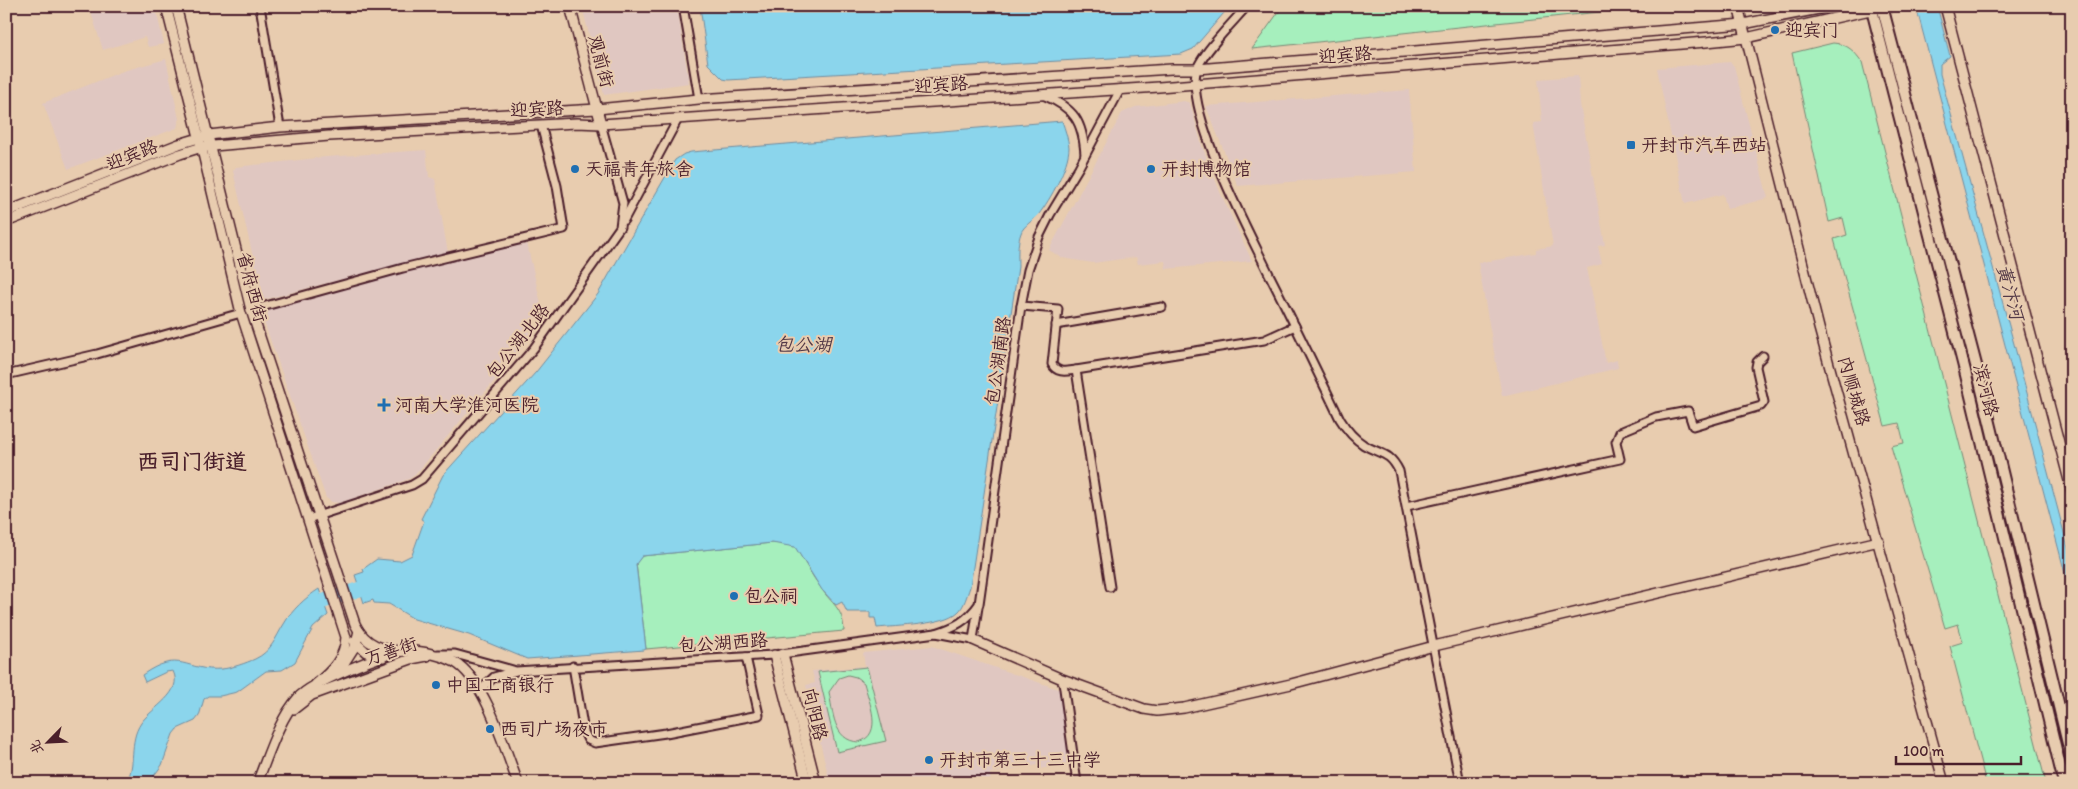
<svg xmlns="http://www.w3.org/2000/svg" width="2078" height="789" font-family="Itim,'LXGW WenKai TC',sans-serif">
  <style>
    .built { fill: #e0c7c1 }
    .green { fill: #a6efbd; stroke: #788774; fill-rule: evenodd }
    .water { fill: #8bd5ec; stroke: #718c9f }
    .lines { fill: none; stroke-linecap: round; stroke-linejoin: round }
    .river { stroke: #8bd5ec; stroke-width: 15 }
    .street-casing { stroke: #4a1f2b; stroke-width: 11 }
    .secondary-casing { stroke: #4a1f2b; stroke-width: 12 }
    .primary-casing { stroke: #4a1f2b; stroke-width: 14 }
    .street { stroke: #e8ccaf; stroke-width: 7 }
    .secondary { stroke: #e8ccaf; stroke-width: 9 }
    .primary { stroke: #e8ccaf; stroke-width: 10 }
    .poi-dot { fill: #1f6fb2; stroke: #e8ccaf; stroke-width: 2 }
    .labels { text-anchor: middle; stroke-width: 4; stroke-linejoin: round; paint-order: stroke }
    .poi-label { font-size: 18px; fill: #4a1f2b; stroke: #e8ccaf; text-anchor: start }
    .street-label { font-size: 18px; fill: #4a1f2b; stroke: #e8ccaf }
    .water-label { font-size: 19px; font-style: italic; fill: #543a48; stroke: #e8ccaf }
    .district-label { font-size: 22px; font-weight: bold; fill: #4a1f2b; stroke: #e8ccaf }
  </style>
  <rect width="100%" height="100%" fill="#e8ccaf"/>
  <filter id="ink" filterUnits="userSpaceOnUse"><feTurbulence type="fractalNoise" baseFrequency=".02" numOctaves="2"/><feDisplacementMap in="SourceGraphic" scale="10" xChannelSelector="R" yChannelSelector="G"/><feConvolveMatrix kernelMatrix="1 2 1 2 8 2 1 2 1" color-interpolation-filters="sRGB"/></filter>
  <g filter="url(#ink)">
    <g class="built">
      <polygon points="89,6 155,6 164,44 148,47 145,37 103,50"/>
      <polygon points="582,6 677,6 689,83 604,95"/>
      <polygon points="166,59 179,119 177,128 68,169 43,103 123,71"/>
      <polygon points="1730,62 1734,66 1768,198 1727,209 1723,194 1685,204 1657,68"/>
      <polygon points="1578,76 1580,104 1605,245 1598,246 1602,264 1587,268 1606,363 1617,360 1618,368 1502,396 1478,263 1536,253 1536,249 1553,246 1533,123 1542,122 1538,79"/>
      <polygon points="1409,90 1416,172 1238,186 1206,106"/>
      <polygon points="1184,101 1190,103 1202,146 1220,192 1252,261 1166,269 1165,261 1138,264 1136,257 1093,263 1062,258 1049,250 1122,113 1135,107"/>
      <polygon points="426,150 429,177 435,179 448,253 415,260 263,300 233,171 236,167 326,157"/>
      <polygon points="527,244 542,308 527,330 533,335 415,475 409,479 340,503 332,502 326,498 264,322 266,310 451,260"/>
      <polygon points="932,646 1061,690 1070,764 1039,769 1038,765 990,773 991,783 830,783 806,685 815,683 812,671 865,666 863,653"/>
    </g>
    <g class="green">
      <polygon points="1283,6 1656,6 1252,49"/>
      <path d="M1833,43C1848,44 1854,51 1862,62L2046,783H1986L1950,646L1963,642L1958,624L1945,628L1893,453L1891,446L1904,443L1899,423L1885,426L1834,239L1847,235L1843,218L1829,222L1792,53Z"/>
      <path d="M772,543L790,545L796,548C804,561 812,576 821,588C832,605 843,607 844,631L646,649L636,563L642,556Z"/>
      <path d="M867,667L886,741L837,752L818,672ZM848,675L856,677L864,683C869,702 884,734 859,742C833,741 833,711 829,692L839,678Z"/>
    </g>
    <g class="water">
      <polygon points="700,6 1230,6 1193,49 1181,54 728,80 723,79 708,64"/>
      <polygon points="1916,6 1937,6 1950,56 1940,64 1940,74 2014,344 2072,563 2072,600"/>
      <path d="M1062,121C1065,129 1068,139 1069,147C1069,166 1050,200 1039,214C1034,220 1023,226 1021,233C1017,243 1018,256 1018,267L970,587C967,595 964,607 958,612C944,625 896,626 877,628L875,618H870V612H847L842,602L836,605L822,590L795,547L772,543L642,556L636,564L646,649L644,650L527,659L469,635L414,619L389,604L374,603L373,600L364,603L355,575L364,572L363,569L377,559L400,561L412,555L424,521L421,519L443,475L536,372L598,294L675,160L684,154L691,152Z"/>
      <path d="M319,589L328,615L313,628L295,662L282,670L266,671L237,692L220,696H208L204,699L199,716L195,721L177,729L173,734L162,765L153,777V783H126C137,765 128,742 141,723C152,707 184,693 173,671L166,672L145,682L142,675C181,648 185,672 222,669C232,668 246,663 255,659C272,651 275,638 284,624C292,610 305,598 319,589Z"/>
    </g>
    <g class="lines">
      <polyline class="river" points="307,612 312,605 375,584"/>
      <defs>
        <g id="street">
          <polyline points="260,6 280,127"/>
          <polyline points="683,6 699,99"/>
          <path d="M1247,6C1235,20 1200,55 1196,72C1187,117 1249,232 1270,276C1294,323 1317,371 1340,419C1346,429 1353,438 1364,445C1381,455 1389,451 1399,471L1460,783"/>
          <path d="M1043,95C1074,108 1083,121 1085,155"/>
          <polyline points="624,220 678,119"/>
          <path d="M1021,306L1058,309L1052,364C1057,374 1067,371 1076,370L1110,587"/>
          <polyline points="251,310 403,268 564,229 557,186 541,125"/>
          <polyline points="1056,325 1162,307"/>
          <polyline points="1076,370 1264,340 1295,326"/>
          <polyline points="6,375 97,354 241,313"/>
          <polyline points="1407,506 1620,459 1616,442 1620,432 1656,417 1688,411 1693,426 1761,406 1764,402 1756,367 1757,362 1763,356"/>
          <polyline points="308,519 412,485 422,479 534,348 620,227 623,203 601,124"/>
          <path d="M936,633C955,627 967,621 979,604L1021,306L1028,270L1039,237L1050,215L1079,167L1120,90"/>
          <polyline points="438,654 455,654 513,670"/>
          <polyline points="573,666 584,732 588,740 595,743 666,733 759,715 746,657"/>
          <polyline points="1062,679 1064,689 1077,783"/>
          <polyline points="480,690 494,677 516,671 774,655 936,633 973,640 978,607"/>
        </g>
        <g id="secondary">
          <path d="M166,6L199,137L241,313L346,637C345,658 332,671 316,684"/>
          <path d="M176,6L251,310L355,624C365,645 383,651 405,651"/>
          <polyline points="570,6 601,124"/>
          <polyline points="1738,6 1819,328 1944,783"/>
          <polyline points="1945,6 2072,492"/>
          <polyline points="6,212 179,144 209,135 280,127 597,109 699,99 1172,69 1197,69 1743,24 1834,6"/>
          <polyline points="6,222 180,154 202,147 329,136 577,123 601,124 1159,87 1706,42 1746,38 1888,6"/>
          <polyline points="973,640 1062,679 1144,709 1157,711 1184,708 1291,684 1434,646 1879,541"/>
          <polyline points="354,641 366,652 383,657"/>
          <polyline points="783,654 816,783"/>
          <polyline points="774,655 807,783"/>
          <polyline points="337,674 355,646 359,631"/>
          <polyline points="294,709 312,695 411,659 427,656"/>
          <path d="M257,783C268,756 279,719 298,698C312,682 384,653 405,651C420,650 447,656 459,665C487,686 505,750 518,783"/>
        </g>
        <g id="primary">
          <polyline points="1871,6 1965,371 2064,783"/>
          <polyline points="1882,6 1976,365 2072,760"/>
        </g>
      </defs>
      <use href="#street" class="street-casing"/>
      <use href="#secondary" class="secondary-casing"/>
      <use href="#primary" class="primary-casing"/>
      <use href="#street" class="street"/>
      <use href="#secondary" class="secondary"/>
      <use href="#primary" class="primary"/>
    </g>
  </g>
  <g class="poi-dot">
    <circle cx="1775" cy="30" r="5"/>
    <rect x="1626" y="140" width="10" height="10" rx="2.5"/>
    <circle cx="575" cy="169" r="5"/>
    <circle cx="1151" cy="169" r="5"/>
    <path d="M381.5 397.5h5v5h5v5h-5v5h-5v-5h-5v-5h5z"/>
    <circle cx="734" cy="596" r="5"/>
    <circle cx="436" cy="685" r="5"/>
    <circle cx="490" cy="729" r="5"/>
    <circle cx="929" cy="760" r="5"/>
  </g>
  <g class="labels">
    <g class="poi-label">
      <text x="1785" y="36">迎宾门</text>
      <text x="1641" y="151">开封市汽车西站</text>
      <text x="585" y="175">天福青年旅舍</text>
      <text x="1161" y="175">开封博物馆</text>
      <text x="395" y="411">河南大学淮河医院</text>
      <text x="744" y="602">包公祠</text>
      <text x="446" y="691">中国工商银行</text>
      <text x="500" y="735">西司广场夜市</text>
      <text x="939" y="766">开封市第三十三中学</text>
    </g>
    <g class="street-label">
      <text transform="translate(1345 55) rotate(-5)" y="6">迎宾路</text>
      <text transform="translate(601 61) rotate(75)" y="6">观前街</text>
      <text transform="translate(941 85) rotate(-4)" y="6">迎宾路</text>
      <text transform="translate(537 109) rotate(-3)" y="6">迎宾路</text>
      <text transform="translate(132 155) rotate(-22)" y="6">迎宾路</text>
      <text transform="translate(252 287) rotate(75)" y="6">省府西街</text>
      <text transform="translate(518 341) rotate(-52)" y="6">包公湖北路</text>
      <text transform="translate(998 361) rotate(-82)" y="6">包公湖南路</text>
      <text transform="translate(1986 390) rotate(76)" y="6">滨河路</text>
      <text transform="translate(1854 391) rotate(74)" y="6">内顺城路</text>
      <text transform="translate(723 643) rotate(-4)" y="6">包公湖西路</text>
      <text transform="translate(391 651) rotate(-18)" y="6">万善街</text>
      <text transform="translate(815 714) rotate(76)" y="6">向阳路</text>
    </g>
    <g class="water-label">
      <text transform="translate(2011 292) rotate(75)" y="7">黄汴河</text>
      <text x="803" y="351">包公湖</text>
    </g>
    <g class="district-label">
      <text x="192" y="469">西司门街道</text>
    </g>
  </g>
  <rect width="2078" height="789" fill="none" stroke="#e8ccaf" stroke-width="25"/>
  <rect x="12" y="12" width="2053" height="764" fill="none" stroke="#4a1f2b" stroke-width="2" filter="url(#ink)"/>
  <g transform="translate(48 742) rotate(246)" stroke="#e8ccaf" stroke-width="4" paint-order="stroke">
  <path d="M0-4L9 19L0 12L-9 19Z" fill="#4a1f2b"/>
  <text y="-8" font-size="14" font-weight="bold" text-anchor="middle" fill="#4a1f2b">北</text>
  </g>
  <path d="M1896 756v8h125v-8" fill="none" stroke="#4a1f2b" stroke-width="2.5"/>
  <text x="1903" y="756" font-size="15" fill="#4a1f2b" stroke="#e8ccaf" stroke-width="4" paint-order="stroke">100 m</text>
</svg>
